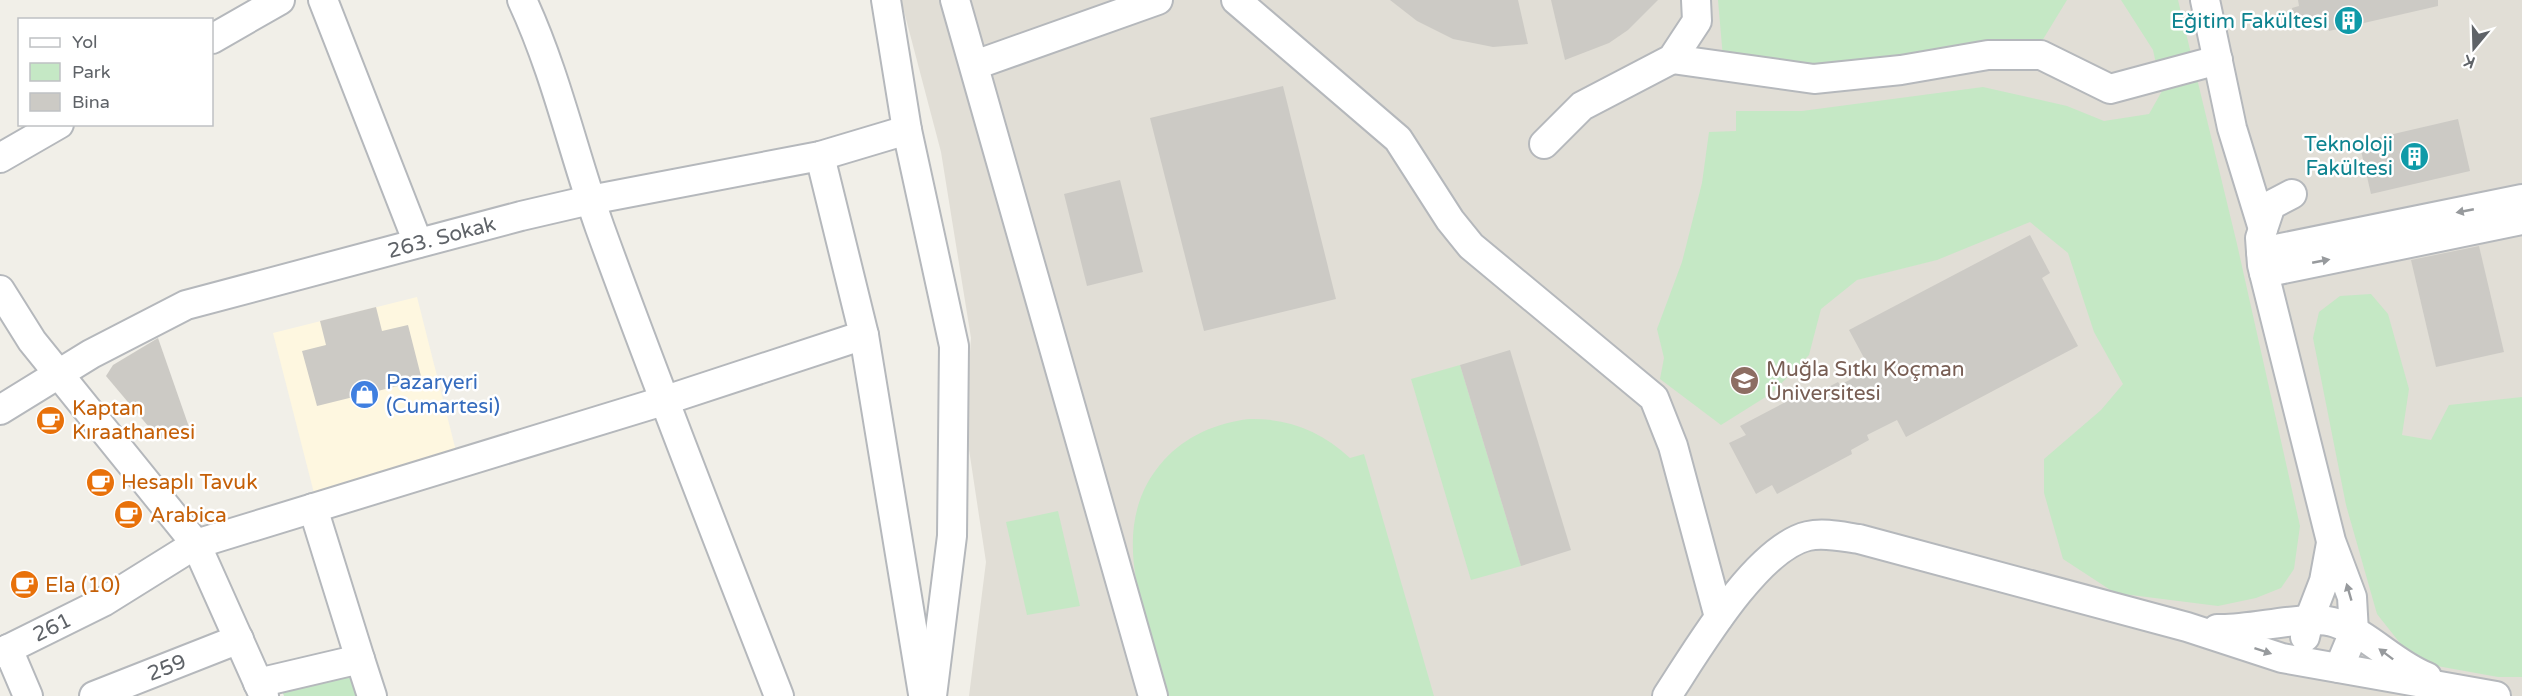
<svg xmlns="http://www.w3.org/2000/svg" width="2522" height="696" font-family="'Varela Round',sans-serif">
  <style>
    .commercial { fill: #fef7e0 }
    .education { fill: #e1ded6 }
    .green { fill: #c5e8c5 }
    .building { fill: #cccac5 }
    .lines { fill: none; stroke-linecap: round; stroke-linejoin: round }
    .minor-casing { stroke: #b5b8bc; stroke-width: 32 }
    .minor { stroke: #fff; stroke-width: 28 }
    .oneway { fill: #979a9d }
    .labels { text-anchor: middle; stroke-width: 5; stroke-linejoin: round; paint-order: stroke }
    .culture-label { font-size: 21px; fill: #0d838f; stroke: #fff; text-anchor: end }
    .street-label { font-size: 21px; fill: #5f6368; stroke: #fff }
    .education-label { font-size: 21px; fill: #785e54; stroke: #fff; text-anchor: start }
    .shop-label { font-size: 21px; fill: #366cbe; stroke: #fff; text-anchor: start }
    .food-label { font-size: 21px; fill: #c56008; stroke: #fff; text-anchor: start }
  </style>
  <rect width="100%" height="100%" fill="#f1efe8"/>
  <polygon class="commercial" points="417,297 457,455 316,501 273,333"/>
  <polygon class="education" points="901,0 2522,0 2522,696 969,696 986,562 965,423 971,338 941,152"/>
  <g class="green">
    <polygon points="1718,0 2067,0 2042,41 1846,70 1723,58"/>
    <polygon points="2121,0 2178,0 2237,244 2300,526 2294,569 2281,588 2256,598 2218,606 2115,593 2063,559 2044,493 2044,459 2101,410 2123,384 2094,332 2068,253 2030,222 1937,260 1857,280 1821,309 1809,355 1772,393 1721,425 1660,379 1664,358 1657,329 1682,262 1702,183 1709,132 1736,131 1736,111 1802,111 1983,87 2067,106 2104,121 2149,114 2162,91 2153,50"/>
    <polygon points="2371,294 2388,314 2409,389 2402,435 2431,440 2449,405 2522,397 2522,677 2498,677 2415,662 2377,614 2346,505 2313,338 2319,312 2340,296"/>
    <polygon points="1460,365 1521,566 1471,580 1411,379"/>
    <path d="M1249,419C1288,418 1321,431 1350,458L1364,454L1434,696H1169C1148,620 1102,529 1164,460C1186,436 1216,423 1249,419Z"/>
    <polygon points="1058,511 1080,606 1027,615 1006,522"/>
    <polygon points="355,670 364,696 284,696 280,685"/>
  </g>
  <g class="building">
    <polygon points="1390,0 1518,0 1528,44 1493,47 1453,39 1417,21"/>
    <polygon points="1551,0 1658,0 1628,30 1609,43 1565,60"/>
    <polygon points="2298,0 2438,0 2438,6 2329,31 2325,16 2295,23 2292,8 2299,6"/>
    <polygon points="1283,86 1336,299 1204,331 1150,118"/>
    <polygon points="2458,119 2470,171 2371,194 2359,142"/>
    <polygon points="1120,180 1143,272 1087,286 1064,194"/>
    <polygon points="2030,235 2050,273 2042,278 2078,346 1906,437 1897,420 1867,435 1869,440 1851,450 1852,454 1777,494 1772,485 1756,494 1729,443 1746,435 1740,426 1816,386 1819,392 1838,382 1840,385 1870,369 1849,330"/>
    <polygon points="2479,246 2504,352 2436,367 2411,260"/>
    <polygon points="376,307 382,331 408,325 422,380 317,406 302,351 326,345 320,321"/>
    <polygon points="158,338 189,427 159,439 106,376 113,365"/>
    <polygon points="1510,350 1571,550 1521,566 1460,365"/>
  </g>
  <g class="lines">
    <defs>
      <g id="minor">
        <polyline points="323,0 418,243"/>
        <path d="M522,0C556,73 573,152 600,228C657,385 718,540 779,696"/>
        <polyline points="886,0 907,130 954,346 952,536 932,696"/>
        <polyline points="955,0 1153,696"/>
        <polyline points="1236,0 1398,139 1450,220 1471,246 1654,398 1673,446 1719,617"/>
        <polyline points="2205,0 2232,128 2263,229"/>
        <polyline points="212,39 280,0"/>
        <polyline points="1672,59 1814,79 1901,70 1988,55 2041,55 2110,89 2218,60"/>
        <polyline points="975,65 1158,0"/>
        <polyline points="1544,144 1582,106 1672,59 1697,21 1696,0"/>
        <polyline points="0,158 59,124"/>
        <polyline points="2292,194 2271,205 2260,238 2262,265 2331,541 2352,597 2354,632 2339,668"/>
        <polyline points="2261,252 2522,199"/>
        <polyline points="2264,273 2522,220"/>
        <polyline points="0,290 32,341 196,544 264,696"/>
        <polyline points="864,335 923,694"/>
        <path id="s1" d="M0,410L91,354L186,305L521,216L590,200L820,156L907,130"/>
        <polyline points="313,508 360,659"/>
        <path d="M2217,629C2250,631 2309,613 2336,623C2370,635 2394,664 2427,677"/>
        <polyline points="2305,637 2309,620 2324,581 2331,543"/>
        <polyline points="8,649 28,696"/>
        <path id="s2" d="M0,653L103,602L196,544L663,401L864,335L820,156"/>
        <polyline points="258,683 360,659 372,696"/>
        <path id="s3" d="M94,696L239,639"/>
        <path d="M1667,696C1696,652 1756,548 1808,536C1824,532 1844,537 1859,539L2187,627L2282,658L2496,696"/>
      </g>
    </defs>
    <use href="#minor" class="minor-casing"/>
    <use href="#minor" class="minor"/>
  </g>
  <defs><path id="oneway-solid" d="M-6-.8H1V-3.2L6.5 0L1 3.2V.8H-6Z" transform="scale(1.5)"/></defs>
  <g class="oneway">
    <use href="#oneway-solid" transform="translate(2465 211) rotate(169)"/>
    <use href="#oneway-solid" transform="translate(2321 261) rotate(-11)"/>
    <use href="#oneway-solid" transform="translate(2349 592) rotate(-106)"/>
    <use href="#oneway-solid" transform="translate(2263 651) rotate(18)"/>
    <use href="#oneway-solid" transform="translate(2386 654) rotate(-143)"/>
  </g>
  <defs>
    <symbol id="building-disc" viewBox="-11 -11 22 22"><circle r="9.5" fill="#0f9aa8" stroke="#fff"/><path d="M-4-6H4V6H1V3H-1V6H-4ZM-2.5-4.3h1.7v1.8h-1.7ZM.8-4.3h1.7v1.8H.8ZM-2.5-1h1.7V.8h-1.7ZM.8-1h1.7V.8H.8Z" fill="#fff"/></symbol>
    <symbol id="university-disc" viewBox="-11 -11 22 22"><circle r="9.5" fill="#8d6e63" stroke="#fff"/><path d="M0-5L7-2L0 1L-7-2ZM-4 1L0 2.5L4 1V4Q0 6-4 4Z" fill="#fff"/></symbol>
    <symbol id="shop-disc" viewBox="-11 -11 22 22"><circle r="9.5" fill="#3f7fe0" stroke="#fff"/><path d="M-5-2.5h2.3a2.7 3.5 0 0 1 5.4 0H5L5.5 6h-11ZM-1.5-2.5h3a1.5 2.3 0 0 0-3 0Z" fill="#fff"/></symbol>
    <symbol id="cafe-disc" viewBox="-11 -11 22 22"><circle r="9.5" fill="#e8710a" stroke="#fff"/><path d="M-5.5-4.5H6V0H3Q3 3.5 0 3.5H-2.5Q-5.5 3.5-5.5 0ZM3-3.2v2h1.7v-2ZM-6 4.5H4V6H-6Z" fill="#fff"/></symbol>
  </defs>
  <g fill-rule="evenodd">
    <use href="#building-disc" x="2332" y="4" width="33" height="33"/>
    <use href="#building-disc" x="2398" y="140" width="33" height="33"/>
    <use href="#university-disc" x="1728" y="364" width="33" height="33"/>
    <use href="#shop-disc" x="348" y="378" width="33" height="33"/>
    <use href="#cafe-disc" x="34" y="404" width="33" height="33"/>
    <use href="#cafe-disc" x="84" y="466" width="33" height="33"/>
    <use href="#cafe-disc" x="112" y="498" width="33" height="33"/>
    <use href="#cafe-disc" x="8" y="568" width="33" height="33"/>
  </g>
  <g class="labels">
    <g class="culture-label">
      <text x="2328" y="28">Eğitim Fakültesi</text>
      <text x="2393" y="151">Teknoloji<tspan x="2393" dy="24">Fakültesi</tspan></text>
    </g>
    <g class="street-label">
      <text dy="7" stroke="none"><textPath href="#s1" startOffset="478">263. Sokak</textPath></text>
      <text dy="7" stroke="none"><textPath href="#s2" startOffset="58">261</textPath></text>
      <text dy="7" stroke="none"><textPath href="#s3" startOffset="78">259</textPath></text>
    </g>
    <g class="education-label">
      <text x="1766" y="376">Muğla Sıtkı Koçman<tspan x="1766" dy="24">Üniversitesi</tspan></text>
    </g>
    <g class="shop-label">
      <text x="386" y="389">Pazaryeri<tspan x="386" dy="24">(Cumartesi)</tspan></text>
    </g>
    <g class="food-label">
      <text x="72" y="415">Kaptan<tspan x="72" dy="24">Kıraathanesi</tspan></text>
      <text x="121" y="489">Hesaplı Tavuk</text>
      <text x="150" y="522">Arabica</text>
      <text x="45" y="592">Ela (10)</text>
    </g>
  </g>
  <rect x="18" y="18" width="195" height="108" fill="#ffffff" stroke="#bfc1c3" stroke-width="1.5"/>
  <rect x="30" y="38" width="30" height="9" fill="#ffffff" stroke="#bfc1c3" stroke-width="1.5"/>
  <text x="72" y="48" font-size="18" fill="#5f6368">Yol</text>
  <rect x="30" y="63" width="30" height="18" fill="#c5e8c5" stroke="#bfc1c3" stroke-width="1.5"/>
  <text x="72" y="78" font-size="18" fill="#5f6368">Park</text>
  <rect x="30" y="93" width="30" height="18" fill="#cccac5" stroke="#bfc1c3" stroke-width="1.5"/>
  <text x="72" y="108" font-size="18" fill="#5f6368">Bina</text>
  <g transform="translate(2474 48) rotate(199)" stroke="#ffffff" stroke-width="4.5" paint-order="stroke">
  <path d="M0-4.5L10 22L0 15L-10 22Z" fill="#5f6368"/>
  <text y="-9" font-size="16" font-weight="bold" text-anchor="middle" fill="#5f6368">K</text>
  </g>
</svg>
